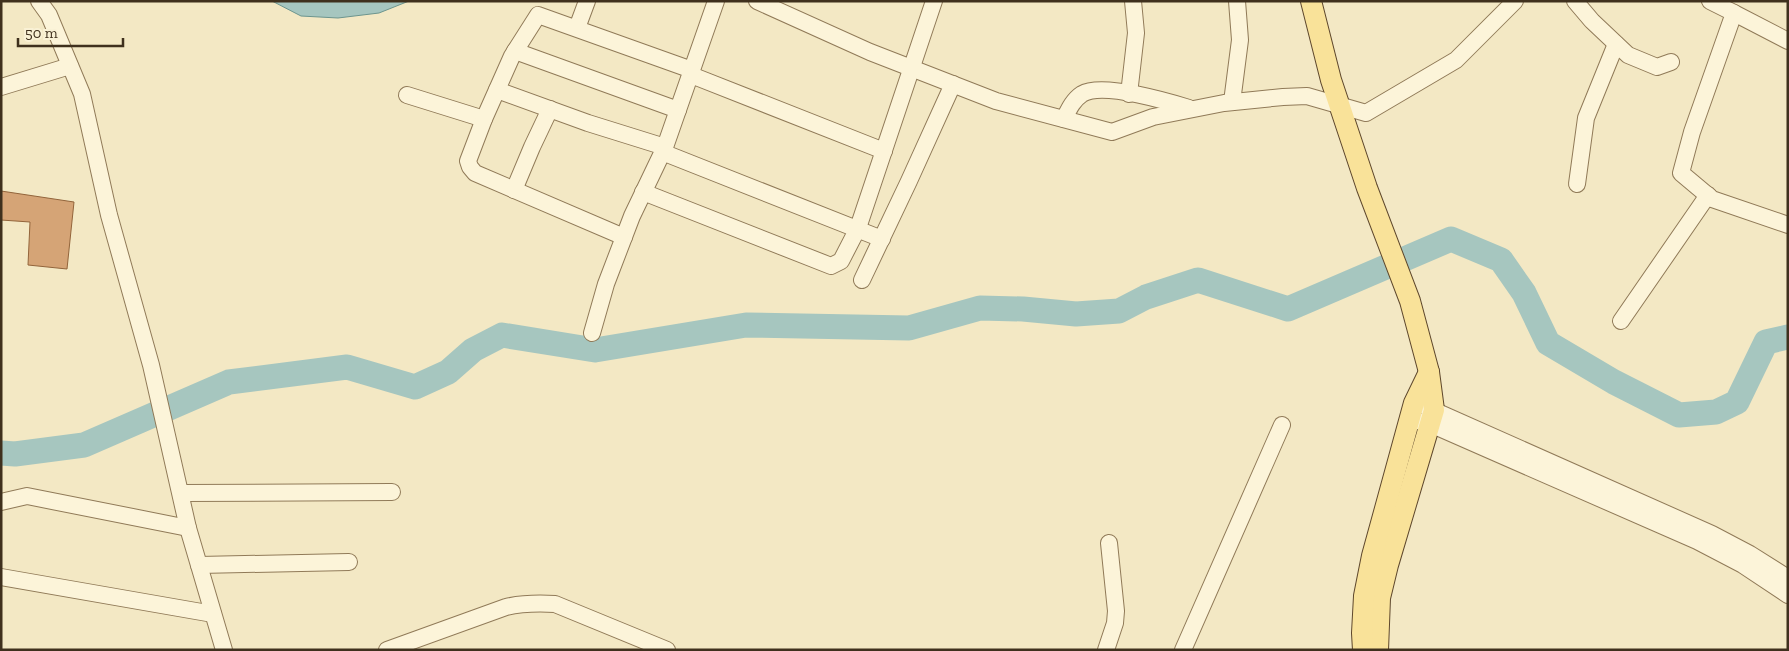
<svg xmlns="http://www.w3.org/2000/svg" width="1789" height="651" font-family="'Zilla Slab',serif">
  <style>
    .water { fill: #a6c6bf; stroke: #6c958e }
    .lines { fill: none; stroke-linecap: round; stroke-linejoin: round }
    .river { stroke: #a6c6bf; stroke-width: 25 }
    .building { fill: #d5a476; stroke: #92643b }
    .minor-casing { stroke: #907a58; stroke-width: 18 }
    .major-casing { stroke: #5e472c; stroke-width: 22 }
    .minor { stroke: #fcf4d9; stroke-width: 16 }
    .major { stroke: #f9e299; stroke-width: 20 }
  </style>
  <rect width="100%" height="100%" fill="#f3e8c4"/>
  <polygon class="water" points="272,1 409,1 379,13 338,18 301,16"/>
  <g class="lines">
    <polyline class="river" points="1,453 15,454 84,445 229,382 347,367 415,387 448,372 473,350 502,335 595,350 746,325 909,328 980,308 1023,309 1076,314 1119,311 1146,297 1198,280 1288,309 1451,239 1501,260 1524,293 1548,343 1614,382 1679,415 1716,412 1737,402 1766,342 1788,337"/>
  </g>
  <polygon class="building" points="1,191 74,202 67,269 28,265 30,222 1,220"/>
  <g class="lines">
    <defs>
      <g id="minor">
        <polyline points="39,1 49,15 82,94 109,215 151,365 188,528 224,650"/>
        <polyline points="757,1 870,52 996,101 1112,132 1153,117 1224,103 1283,97 1307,96 1366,113 1456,60 1515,1"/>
        <polyline points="1575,1 1592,21 1628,55 1657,67 1671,62"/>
        <polyline points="1710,1 1734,13 1692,132 1681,173 1712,199 1788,225"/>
        <polyline points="1734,13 1788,41"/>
        <polyline points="577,28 587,1"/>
        <polyline points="515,51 678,110"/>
        <polyline points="691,75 884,151"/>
        <polyline points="1,87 70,66"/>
        <polyline points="497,90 588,123 665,147"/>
        <polyline points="1129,94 1136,33 1133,1"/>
        <polyline points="407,95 484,119"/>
        <polyline points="1232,102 1240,40 1237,1"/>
        <path d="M1064,119C1069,109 1073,100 1082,94C1102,82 1166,101 1189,108"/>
        <polyline points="662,152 882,239"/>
        <polyline points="1577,184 1586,118 1616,44"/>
        <polyline points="514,190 532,147 550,109"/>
        <polyline points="643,192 831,266 841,261 858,228 934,1"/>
        <polyline points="624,237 475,173 470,167 468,161 484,119 512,56 538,15 692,70"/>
        <polyline points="862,280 909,181 953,84"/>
        <polyline points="1621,321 1708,195"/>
        <polyline points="592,333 606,284 632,216 665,147 716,1"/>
        <polyline points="1424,406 1712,534 1750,554 1788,578"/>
        <polyline points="1410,419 1430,424 1697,541 1743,565 1788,595"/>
        <polyline points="181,493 392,492"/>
        <polyline points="1,502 27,496 188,528"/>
        <polyline points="199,565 349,562"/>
        <polyline points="1,577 213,614"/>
        <path d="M387,650L506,607C523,603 538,603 555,604L667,650"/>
        <polyline points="1106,650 1115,623 1116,611 1109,543"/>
        <polyline points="1183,650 1282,425"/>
      </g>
      <g id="major">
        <polyline points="1311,1 1331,80 1367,188 1410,301 1429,372 1434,410 1388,565 1380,598 1378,650"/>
        <polyline points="1363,650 1362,633 1364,596 1372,556 1414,403 1429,372"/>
      </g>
    </defs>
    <use href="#minor" class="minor-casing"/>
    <use href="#major" class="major-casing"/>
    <use href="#minor" class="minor"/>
    <use href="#major" class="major"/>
  </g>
  <rect width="1789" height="651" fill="none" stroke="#3f301d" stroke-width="5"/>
  <path d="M18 38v8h105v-8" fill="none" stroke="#3f301d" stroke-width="2.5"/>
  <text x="25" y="38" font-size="15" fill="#3f301d" stroke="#f9f1d5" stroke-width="4" paint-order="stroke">50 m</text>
</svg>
